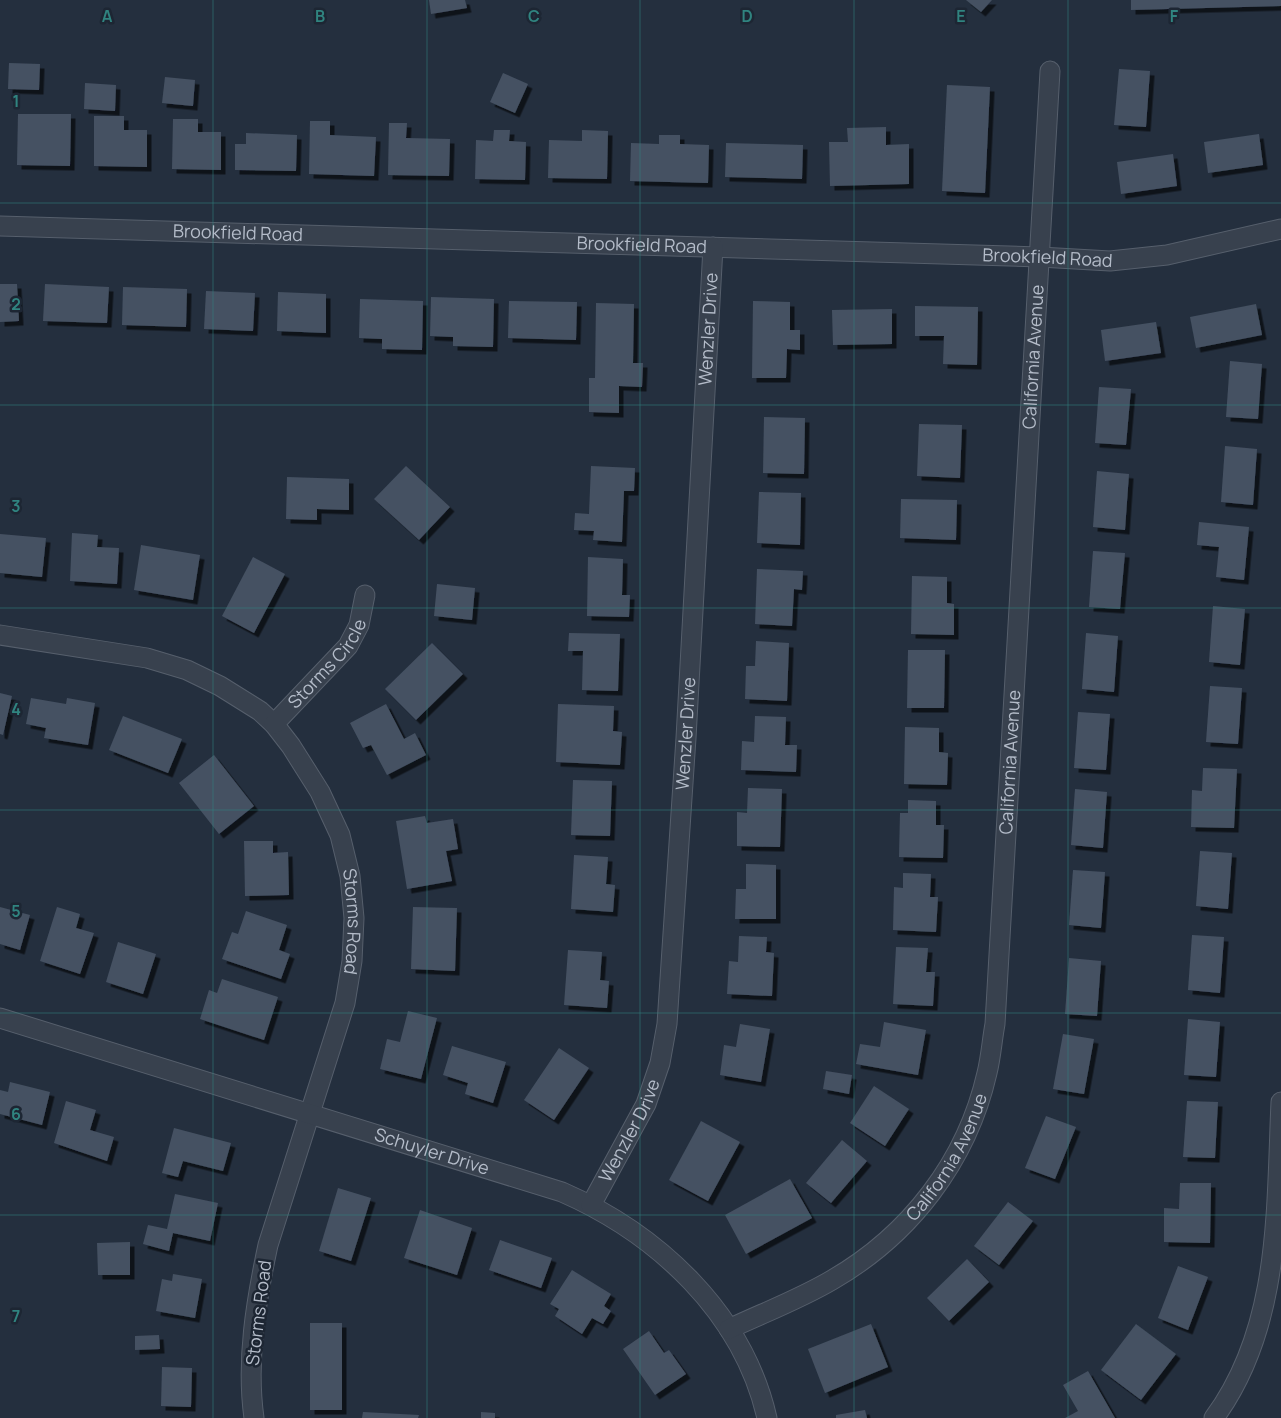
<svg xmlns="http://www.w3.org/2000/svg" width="1281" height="1418" font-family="Manrope,sans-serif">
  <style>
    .building { fill: #455162; filter: url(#shadow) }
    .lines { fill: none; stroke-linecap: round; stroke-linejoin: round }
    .street-casing { stroke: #565f6c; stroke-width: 21 }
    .street { stroke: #38414e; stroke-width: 19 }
    .grid { fill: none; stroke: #308480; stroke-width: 1; stroke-opacity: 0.55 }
    .labels { text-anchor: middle; stroke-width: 5; stroke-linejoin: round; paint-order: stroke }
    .street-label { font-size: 18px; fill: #b4bcc9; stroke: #1d2633 }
    .grid-label { font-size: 16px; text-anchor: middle; font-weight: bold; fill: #308480; stroke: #1d2633; stroke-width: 5; stroke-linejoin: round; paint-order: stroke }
  </style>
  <defs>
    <filter id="shadow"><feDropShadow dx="4.5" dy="4.5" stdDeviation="0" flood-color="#0009"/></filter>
  </defs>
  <rect width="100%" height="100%" fill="#242f3e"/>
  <g class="building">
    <polygon points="429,0 465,0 467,8 431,14"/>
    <polygon points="966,0 992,0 981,12"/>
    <polygon points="1131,0 1281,0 1281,6 1131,10"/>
    <polygon points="9,63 40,64 39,90 8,89"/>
    <polygon points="1119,69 1150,71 1146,127 1114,125"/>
    <polygon points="503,73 528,84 515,113 490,102"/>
    <polygon points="165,77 195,80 193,106 162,103"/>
    <polygon points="85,83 116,85 115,111 84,109"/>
    <polygon points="947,85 990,87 985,193 942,191"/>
    <polygon points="18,114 71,114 70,166 17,165"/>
    <polygon points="94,116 124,116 124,130 147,130 147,167 94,166"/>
    <polygon points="173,119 198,119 198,132 221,132 221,170 172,169"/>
    <polygon points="310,121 330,121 330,135 376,137 374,176 309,174"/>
    <polygon points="389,123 407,123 406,138 450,139 449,176 388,175"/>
    <polygon points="886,127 886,145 909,144 909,184 830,186 829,142 848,142 847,128"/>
    <polygon points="494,130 510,130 509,141 526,142 525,180 475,179 476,140 493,141"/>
    <polygon points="582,130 608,131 607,179 548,178 549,140 582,141"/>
    <polygon points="246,133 297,135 296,171 235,170 235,144 246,144"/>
    <polygon points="1259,134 1263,165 1208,173 1204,142"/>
    <polygon points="659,135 680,135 680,144 709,145 708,183 630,181 631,143 659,144"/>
    <polygon points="726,143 803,145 802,179 725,177"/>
    <polygon points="1173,154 1177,186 1121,194 1117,162"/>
    <polygon points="0,284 17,284 19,321 0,322"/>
    <polygon points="45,284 109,287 107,323 43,321"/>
    <polygon points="123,287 187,289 186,327 122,325"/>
    <polygon points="206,291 255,293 253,331 204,329"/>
    <polygon points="278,292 326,294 326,333 277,331"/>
    <polygon points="431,297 494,299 493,347 453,346 453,337 430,336"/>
    <polygon points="360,299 423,301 422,350 382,349 382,339 359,338"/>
    <polygon points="509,301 577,302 576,340 508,338"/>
    <polygon points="753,301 790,302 790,330 800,330 800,350 787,349 786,378 752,378"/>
    <polygon points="596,303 634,304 633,363 643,363 642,387 619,386 619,413 589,412 589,378 595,378"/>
    <polygon points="1256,304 1262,335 1196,348 1190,317"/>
    <polygon points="915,306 978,307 977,365 943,364 944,336 915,336"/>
    <polygon points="892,309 892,344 833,345 832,310"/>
    <polygon points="1156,322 1161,353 1105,361 1101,330"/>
    <polygon points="1230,361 1262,364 1258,419 1226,417"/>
    <polygon points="1099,387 1131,389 1126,445 1095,443"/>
    <polygon points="764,417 805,418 804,474 763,473"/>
    <polygon points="919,424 962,425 960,478 917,476"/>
    <polygon points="1225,446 1257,449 1253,505 1221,502"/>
    <polygon points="406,466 450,507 419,540 374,499"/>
    <polygon points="591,466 635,468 634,491 624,491 622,542 593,540 594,531 574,530 575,513 589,514"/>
    <polygon points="1097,471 1129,474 1125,530 1093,527"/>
    <polygon points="287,477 349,479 349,510 317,509 317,520 286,519"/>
    <polygon points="759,492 801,493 800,545 757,543"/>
    <polygon points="901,499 957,500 956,540 900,538"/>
    <polygon points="1199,522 1249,527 1244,580 1216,577 1219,547 1197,545"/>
    <polygon points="72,533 98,535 97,547 119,548 117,584 70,581"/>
    <polygon points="0,534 46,538 42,577 0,573"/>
    <polygon points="141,545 200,555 193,600 134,590"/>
    <polygon points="1093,551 1125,553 1120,609 1089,607"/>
    <polygon points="253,557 285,574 254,633 222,616"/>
    <polygon points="588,557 623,559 622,595 630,595 629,617 587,616"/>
    <polygon points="757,569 803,571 802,590 794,589 792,626 755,624"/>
    <polygon points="912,576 947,577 947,603 954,604 954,635 911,634"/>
    <polygon points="437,584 475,588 472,620 434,616"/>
    <polygon points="1213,606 1245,609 1240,665 1209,662"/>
    <polygon points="569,633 620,634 618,691 582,690 583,651 568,651"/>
    <polygon points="1086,633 1118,636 1114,692 1082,689"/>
    <polygon points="756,641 789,643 787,701 745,699 746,666 755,666"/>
    <polygon points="432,643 463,674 416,720 385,689"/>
    <polygon points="908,650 945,650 944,708 907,708"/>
    <polygon points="1210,686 1242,688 1238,744 1206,742"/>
    <polygon points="0,693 12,696 3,735 0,734"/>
    <polygon points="31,698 66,704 67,698 95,703 88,745 44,738 46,728 26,724"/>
    <polygon points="386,704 404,739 415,733 426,755 387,775 371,745 363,748 350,723"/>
    <polygon points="558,704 614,706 613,731 622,732 620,765 556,762"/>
    <polygon points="1078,712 1110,714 1106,770 1074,768"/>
    <polygon points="123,716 182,739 168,773 109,750"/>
    <polygon points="755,716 786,717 785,745 797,745 796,772 741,770 742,741 754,742"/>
    <polygon points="905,727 939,728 939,752 948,753 947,785 904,784"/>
    <polygon points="214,755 254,806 219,834 179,783"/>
    <polygon points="1203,768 1237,769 1234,828 1191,827 1192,790 1202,791"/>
    <polygon points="573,780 612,781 610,836 571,835"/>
    <polygon points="748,788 782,789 780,847 737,846 737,812 747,813"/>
    <polygon points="1075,789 1107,792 1103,848 1071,845"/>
    <polygon points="908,800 936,801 936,825 944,825 943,858 899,857 900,813 908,813"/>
    <polygon points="425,816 427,823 453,819 458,849 446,851 452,881 407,889 396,821"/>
    <polygon points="244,841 273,841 273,853 288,852 289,895 245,896"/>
    <polygon points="1200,851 1232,853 1228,909 1196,906"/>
    <polygon points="574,855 608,857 606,884 615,885 613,912 571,909"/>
    <polygon points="746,864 776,865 776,919 735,919 736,889 746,889"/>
    <polygon points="1073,870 1105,872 1101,928 1069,925"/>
    <polygon points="903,873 931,874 930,897 938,897 936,932 893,930 894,887 903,888"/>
    <polygon points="0,907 30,915 20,950 0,944"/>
    <polygon points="57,907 80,914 76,928 94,933 80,974 40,961"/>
    <polygon points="413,907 457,908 455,971 411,969"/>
    <polygon points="246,911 287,925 279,950 290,954 281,979 222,959 232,932 238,934"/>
    <polygon points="1192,935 1224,937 1220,993 1188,990"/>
    <polygon points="739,936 767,937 766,952 774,953 772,996 727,994 729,961 738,962"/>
    <polygon points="118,942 156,954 143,994 106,982"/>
    <polygon points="896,947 928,948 926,972 935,972 933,1006 893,1004"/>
    <polygon points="568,950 602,952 600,980 609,981 607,1008 564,1005"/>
    <polygon points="1069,958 1101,961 1097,1016 1065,1014"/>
    <polygon points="222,979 278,997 264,1040 200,1019 209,990 217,993"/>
    <polygon points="408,1011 437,1018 421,1079 380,1069 387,1039 400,1042"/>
    <polygon points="1188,1019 1220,1022 1216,1077 1184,1075"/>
    <polygon points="884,1022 926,1030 918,1075 856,1064 860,1044 880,1047"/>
    <polygon points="740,1024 770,1029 761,1082 720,1075 724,1045 736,1047"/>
    <polygon points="1063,1034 1094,1039 1084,1094 1053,1089"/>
    <polygon points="452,1046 506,1062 493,1103 465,1094 468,1083 443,1075"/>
    <polygon points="559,1048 589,1068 554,1120 524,1100"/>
    <polygon points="826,1071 852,1075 849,1094 823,1089"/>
    <polygon points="10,1082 50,1092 42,1125 0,1114 0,1090 8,1092"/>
    <polygon points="874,1086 909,1109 885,1146 850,1123"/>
    <polygon points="66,1101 96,1110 90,1130 114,1137 107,1161 54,1143"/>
    <polygon points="1187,1101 1218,1102 1215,1158 1183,1157"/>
    <polygon points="1046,1116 1076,1127 1055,1179 1025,1168"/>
    <polygon points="701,1121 740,1142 708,1201 669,1180"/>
    <polygon points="174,1128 231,1143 223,1171 183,1161 178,1177 162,1173"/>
    <polygon points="842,1140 867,1161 831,1203 806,1183"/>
    <polygon points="790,1179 812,1218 746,1254 725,1215"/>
    <polygon points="1180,1183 1211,1183 1210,1243 1164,1242 1164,1208 1179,1209"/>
    <polygon points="338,1188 371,1198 351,1261 319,1251"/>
    <polygon points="175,1194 218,1203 210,1241 173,1233 169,1251 143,1244 148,1225 167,1229"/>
    <polygon points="1008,1202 1033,1221 999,1265 974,1246"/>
    <polygon points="420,1210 472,1228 457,1275 404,1258"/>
    <polygon points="500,1240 552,1258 541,1288 489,1270"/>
    <polygon points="130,1242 130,1275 98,1275 97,1243"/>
    <polygon points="967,1259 989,1282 949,1321 927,1298"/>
    <polygon points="1178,1266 1208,1277 1188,1330 1158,1318"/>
    <polygon points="572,1270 611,1294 604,1306 611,1311 603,1324 592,1318 582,1334 555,1316 559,1309 550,1304"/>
    <polygon points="173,1274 202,1279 195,1318 156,1311 162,1279 172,1281"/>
    <rect x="310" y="1323" width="32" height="87"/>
    <polygon points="871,1324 888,1367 825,1393 808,1349"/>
    <polygon points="1136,1324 1176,1354 1141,1400 1101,1370"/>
    <polygon points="649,1331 664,1353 669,1350 686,1374 655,1395 623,1349"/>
    <polygon points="159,1335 160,1349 135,1350 135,1336"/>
    <polygon points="162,1367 192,1368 191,1407 161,1406"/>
    <polygon points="1088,1371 1115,1418 1065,1418 1078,1411 1063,1385"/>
    <polygon points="865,1410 867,1418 836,1418 836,1415"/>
    <polygon points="363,1412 419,1415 418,1418 362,1418"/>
    <polygon points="481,1412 495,1413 495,1418 481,1418"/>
  </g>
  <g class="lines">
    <defs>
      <g id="street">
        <path id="s1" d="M0,226L1040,257L1110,261L1167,255L1281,229"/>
        <path id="s2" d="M0,635L147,658L187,670L220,686L260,711L274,724L291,746L320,792L340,835L350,876L354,918L352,961L345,1003L268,1245C256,1301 246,1361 254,1418"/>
        <path id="s3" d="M274,724L348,646L359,625L365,595"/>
        <path id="s4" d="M0,1018L562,1192C658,1234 743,1313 767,1418"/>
        <path id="s5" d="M591,1205L646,1104L660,1063L667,1024L686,738L713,247"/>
        <path id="s6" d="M729,1329C763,1313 800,1299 832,1280C910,1235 967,1161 987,1073C991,1057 992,1040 995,1024L1050,71"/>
        <path d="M1214,1418C1281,1327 1276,1210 1281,1102"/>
      </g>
    </defs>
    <use href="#street" class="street-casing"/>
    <use href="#street" class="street"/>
  </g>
  <path class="grid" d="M213,0V1418M427,0V1418M640,0V1418M854,0V1418M1068,0V1418M0,203H1281M0,405H1281M0,608H1281M0,810H1281M0,1013H1281M0,1215H1281"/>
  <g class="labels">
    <g class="street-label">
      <text dy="6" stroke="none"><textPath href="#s1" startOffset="238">Brookfield Road</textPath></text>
      <text dy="6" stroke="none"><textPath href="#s1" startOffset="642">Brookfield Road</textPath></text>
      <text dy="6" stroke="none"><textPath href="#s1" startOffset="1048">Brookfield Road</textPath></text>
      <text dy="6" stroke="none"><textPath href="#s5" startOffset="894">Wenzler Drive</textPath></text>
      <text dy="6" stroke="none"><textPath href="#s6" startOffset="1098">California Avenue</textPath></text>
      <text dy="6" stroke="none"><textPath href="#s3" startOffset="81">Storms Circle</textPath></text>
      <text dy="6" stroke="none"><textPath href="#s5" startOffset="489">Wenzler Drive</textPath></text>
      <text dy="6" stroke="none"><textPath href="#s6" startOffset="692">California Avenue</textPath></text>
      <text dy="6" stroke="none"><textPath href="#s2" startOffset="511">Storms Road</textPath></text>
      <text dy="6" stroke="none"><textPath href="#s5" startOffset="84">Wenzler Drive</textPath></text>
      <text dy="6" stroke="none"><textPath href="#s4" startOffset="452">Schuyler Drive</textPath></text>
      <text dy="6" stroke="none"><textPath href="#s6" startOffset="286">California Avenue</textPath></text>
      <text transform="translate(259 1313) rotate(-83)" y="6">Storms Road</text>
    </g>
  </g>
  <g class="grid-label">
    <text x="107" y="22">A</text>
    <text x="320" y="22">B</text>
    <text x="534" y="22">C</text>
    <text x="747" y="22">D</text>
    <text x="961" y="22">E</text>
    <text x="1174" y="22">F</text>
    <text x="16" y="107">1</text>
    <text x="16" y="310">2</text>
    <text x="16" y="512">3</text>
    <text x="16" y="715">4</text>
    <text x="16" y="917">5</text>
    <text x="16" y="1120">6</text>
    <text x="16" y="1322">7</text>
  </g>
</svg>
